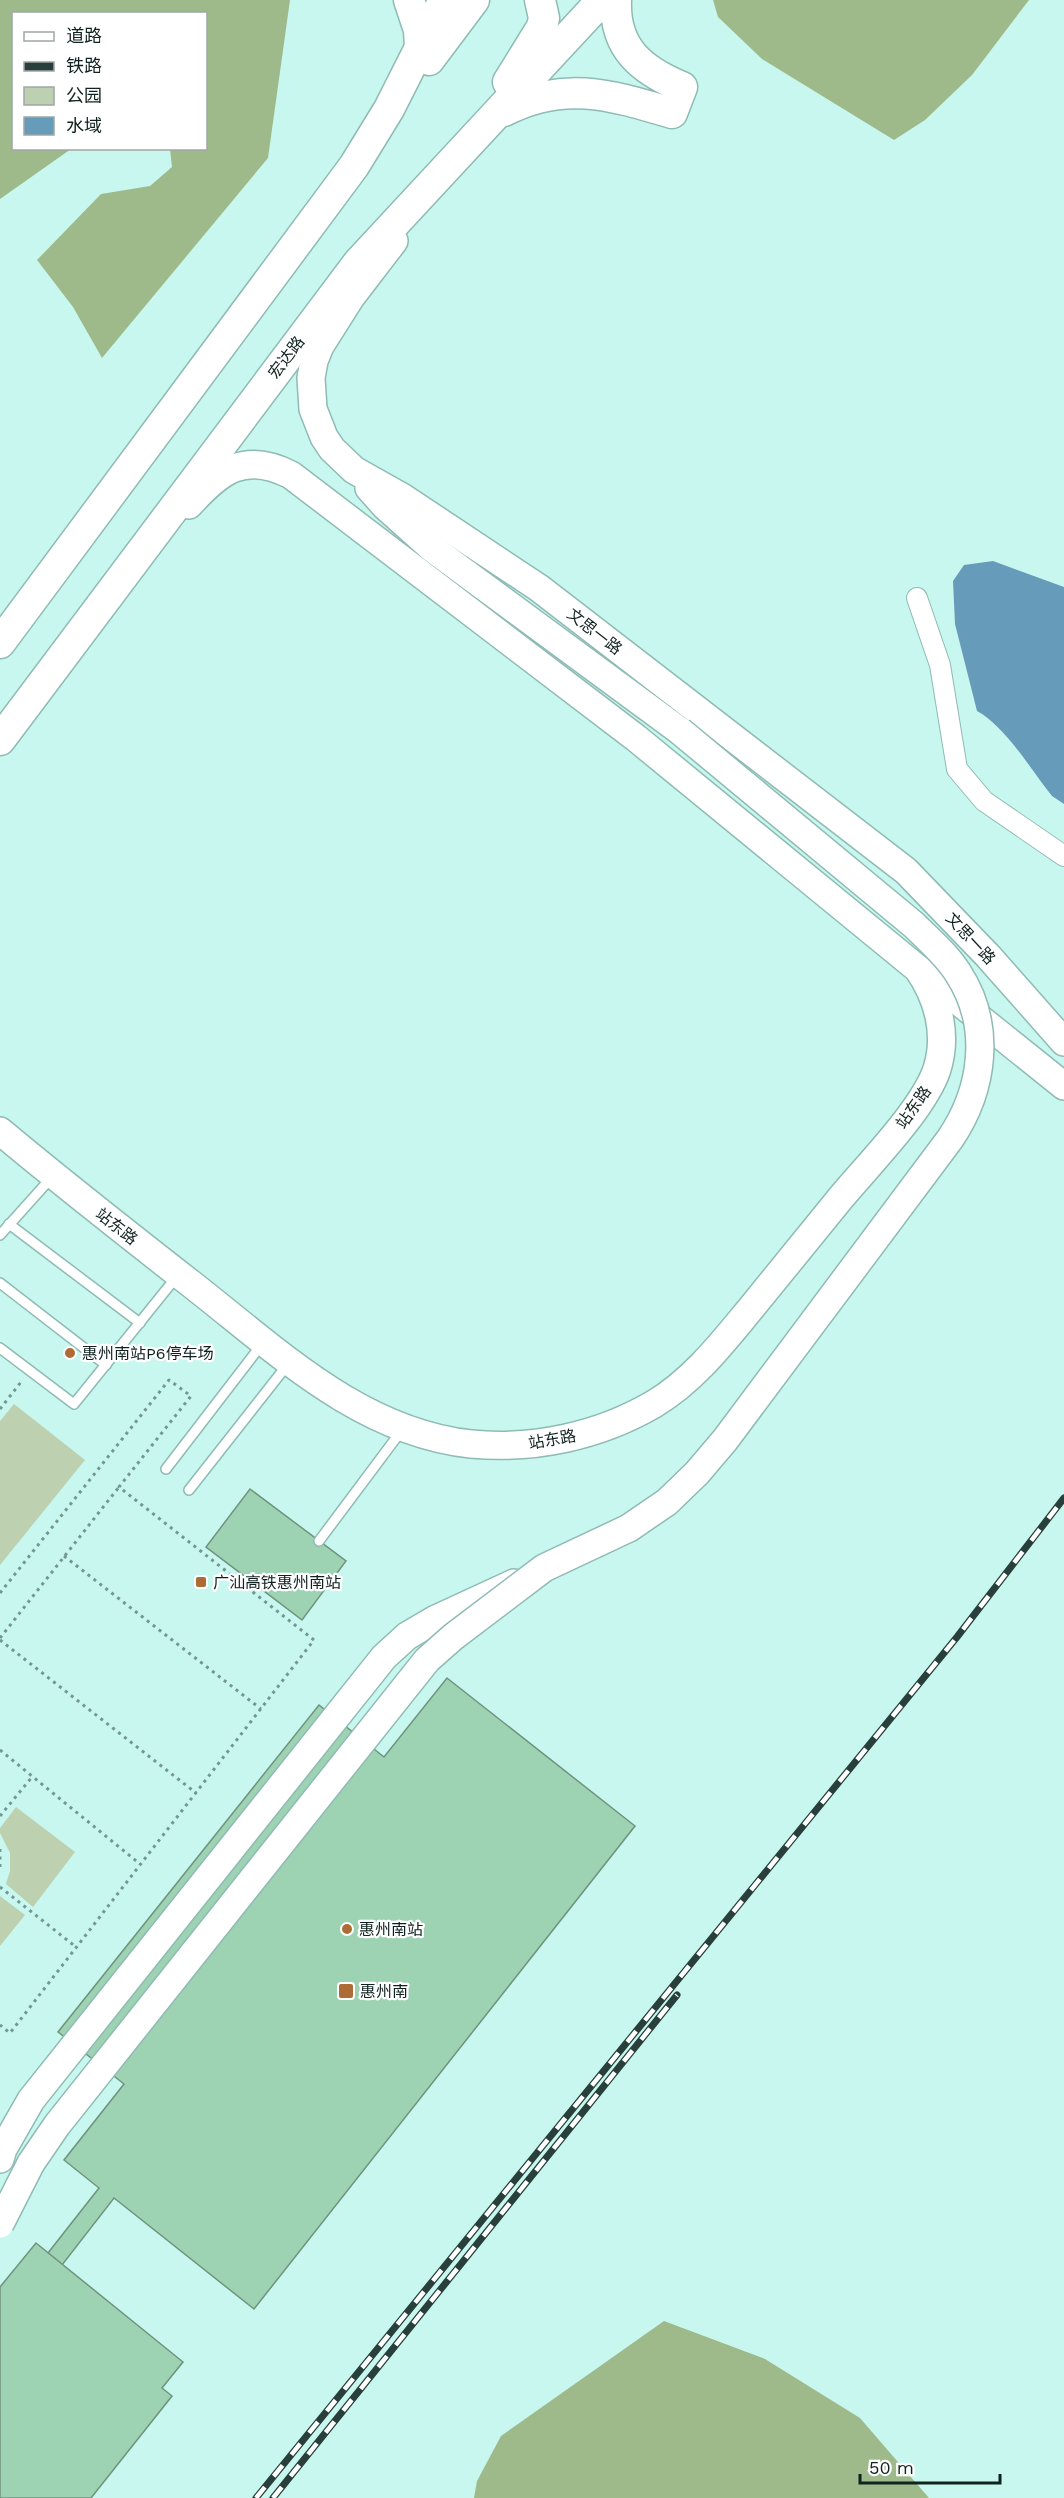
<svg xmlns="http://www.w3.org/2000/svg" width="1064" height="2498" font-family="'Work Sans','Noto Sans SC',sans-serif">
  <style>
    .green { fill: #bdd1b1 }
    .forest { fill: #9eba8b }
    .water { fill: #669bb9 }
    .building { fill: #9dd3b3; stroke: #70937e; stroke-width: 1.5 }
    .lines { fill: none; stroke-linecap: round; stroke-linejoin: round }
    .lane-casing { stroke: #8ebbb4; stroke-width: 12 }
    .street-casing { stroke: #8ebbb4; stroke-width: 22 }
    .secondary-casing { stroke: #8ebbb4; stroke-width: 30 }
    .primary-casing { stroke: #8ebbb4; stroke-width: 33 }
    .path { stroke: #759791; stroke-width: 3; stroke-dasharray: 3 4.5; stroke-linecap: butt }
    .lane { stroke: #fff; stroke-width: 9 }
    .street { stroke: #fff; stroke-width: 20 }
    .secondary { stroke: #fff; stroke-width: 27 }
    .primary { stroke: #fff; stroke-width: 30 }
    .rail-casing { stroke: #293f3b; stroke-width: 7 }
    .rail { stroke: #fff; stroke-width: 4.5; stroke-dasharray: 14; stroke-linecap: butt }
    .secondary-bridge-casing { stroke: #8ebbb4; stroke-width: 30; stroke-linecap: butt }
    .secondary-bridge { stroke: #fff; stroke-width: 27 }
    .poi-dot { fill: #ad6b36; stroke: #fff; stroke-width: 2 }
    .labels { text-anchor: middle; stroke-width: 4.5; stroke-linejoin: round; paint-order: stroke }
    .street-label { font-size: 16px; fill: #10221f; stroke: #fff }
    .poi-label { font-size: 16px; fill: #10221f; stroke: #fff; text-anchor: start }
  </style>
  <rect width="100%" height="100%" fill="#c8f7ef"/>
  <g class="green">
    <polygon points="14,1404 85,1460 0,1565 0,1421"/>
    <polygon points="16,1807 75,1852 33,1907 6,1884 10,1871 10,1853 0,1833 0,1828"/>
    <polygon points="0,1896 25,1915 0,1946"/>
  </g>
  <g class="forest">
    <polygon points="0,0 290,0 268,158 102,358 73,307 37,260 101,194 150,186 172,167 170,149 206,148 206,14 14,14 14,148 71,149 0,199"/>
    <polygon points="713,0 1029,0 972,75 925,120 894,140 762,59 718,17"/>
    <polygon points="664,2321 765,2359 860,2418 929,2498 474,2498 477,2481 501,2436"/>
  </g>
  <path class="water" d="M993,561L1064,587V804L1052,796C1031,770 1006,727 977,711L955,624L953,581L964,565Z"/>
  <g class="building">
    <polygon points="250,1489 346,1561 302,1620 206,1547"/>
    <polygon points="447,1678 635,1826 254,2309 114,2198 62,2265 48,2253 99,2188 64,2160 124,2084 58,2032 319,1705 384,1757"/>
    <polygon points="36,2243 183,2362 162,2388 172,2396 91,2498 0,2498 0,2287"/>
  </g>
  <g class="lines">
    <defs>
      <g id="lane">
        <polyline points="9,1224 140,1323"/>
        <polyline points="0,1235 52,1177"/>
        <polyline points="0,1283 106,1365"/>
        <polyline points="0,1348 74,1404 178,1275"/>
        <polyline points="166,1469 262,1344"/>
        <polyline points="189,1490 288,1364"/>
        <polyline points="319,1541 402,1430"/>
      </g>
      <polyline id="street" points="917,598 940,665 957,769 984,801 1064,856"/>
      <g id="secondary">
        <polyline points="394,241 351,297 320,346 314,361 311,378 313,409 324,437 332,449 354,470 402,497 539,588 906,871 988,956 1064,1042"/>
        <polyline points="369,488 385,506 433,549 680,731"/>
        <path d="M189,505C220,471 244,451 291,475L636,738L918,969L1064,1086"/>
        <path d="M0,1131C62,1183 126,1233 190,1283C275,1349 359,1432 471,1444C534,1450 599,1436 654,1404C694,1380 723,1342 752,1307C781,1271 810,1236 839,1200C867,1166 924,1109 937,1069C948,1034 938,998 918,969"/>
        <polyline points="0,2159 3,2149 31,2100 384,1657 407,1636 436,1619 514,1583"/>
      </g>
      <g id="primary">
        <polyline points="409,0 419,30 420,47"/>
        <polyline points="429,60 474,0"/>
        <polyline points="508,82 542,27 544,18 540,0"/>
        <path d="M504,111C564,80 611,95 672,113L682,87C641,70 614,48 616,0"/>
        <polyline points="0,643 354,166 389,109 444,0"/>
        <polyline points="0,740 358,263 602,0"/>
      </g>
    </defs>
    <use href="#lane" class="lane-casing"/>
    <use href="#street" class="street-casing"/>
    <use href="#secondary" class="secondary-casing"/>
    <use href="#primary" class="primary-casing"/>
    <g class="path">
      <polyline points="0,1409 21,1382"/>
      <polyline points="64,1556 261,1709"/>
      <polyline points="0,1593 169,1380 191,1396 119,1487 314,1640 10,2033 0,2025"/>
      <polyline points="0,1638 119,1487"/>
      <polyline points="0,1640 196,1793"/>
      <polyline points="0,1750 140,1864"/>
      <polyline points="0,1816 32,1777"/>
      <polyline points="0,1849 0,1868"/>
      <polyline points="0,1887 76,1947"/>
    </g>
    <use href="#lane" class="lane"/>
    <use href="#street" class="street"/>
    <use href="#secondary" class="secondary"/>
    <use href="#primary" class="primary"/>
    <defs>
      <g id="rail">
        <polyline points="256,2498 957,1637 1064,1498"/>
        <polyline points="273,2498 677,1995"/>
      </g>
    </defs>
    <use href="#rail" class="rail-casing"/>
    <use href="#rail" class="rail"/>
    <defs>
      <path id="secondary-bridge" d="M0,2224L31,2163L57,2125L427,1660L453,1637L544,1568L629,1528L667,1502L697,1473L725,1440L950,1139C984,1089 992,1025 958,973C946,954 929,940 914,925L680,731"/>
    </defs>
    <use href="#secondary-bridge" class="secondary-bridge-casing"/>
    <use href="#secondary-bridge" class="secondary-bridge"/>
  </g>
  <g class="poi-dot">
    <circle cx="70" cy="1353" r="6"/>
    <rect x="195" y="1576" width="12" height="12" rx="3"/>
    <circle cx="347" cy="1929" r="6"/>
    <rect x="338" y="1983" width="16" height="16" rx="3"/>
  </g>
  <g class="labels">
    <g class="street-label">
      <text transform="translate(286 357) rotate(-53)" y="6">宏达路</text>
      <text transform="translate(595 631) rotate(38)" y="6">文思一路</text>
      <text transform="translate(971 938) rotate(47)" y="6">文思一路</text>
      <text transform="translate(913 1107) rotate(-55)" y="6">站东路</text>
      <text transform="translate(117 1226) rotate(38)" y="6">站东路</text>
      <text transform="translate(552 1439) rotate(-10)" y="6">站东路</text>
    </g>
    <g class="poi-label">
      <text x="82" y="1359">惠州南站P6停车场</text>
      <text x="213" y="1588">广汕高铁惠州南站</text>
      <text x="359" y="1935">惠州南站</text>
      <text x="360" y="1997">惠州南</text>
    </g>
  </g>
  <rect x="12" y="12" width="195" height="138" fill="#ffffff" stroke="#9fa7a5" stroke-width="1.5"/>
  <rect x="24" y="32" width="30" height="9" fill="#ffffff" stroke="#9fa7a5" stroke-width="1.5"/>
  <text x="66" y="42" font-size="18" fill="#10221f">道路</text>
  <rect x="24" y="62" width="30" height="9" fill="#293f3b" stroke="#9fa7a5" stroke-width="1.5"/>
  <text x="66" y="72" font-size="18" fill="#10221f">铁路</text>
  <rect x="24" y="87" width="30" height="18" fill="#bdd1b1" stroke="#9fa7a5" stroke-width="1.5"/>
  <text x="66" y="102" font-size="18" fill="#10221f">公园</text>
  <rect x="24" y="117" width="30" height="18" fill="#669bb9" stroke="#9fa7a5" stroke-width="1.5"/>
  <text x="66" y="132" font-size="18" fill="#10221f">水域</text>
  <path d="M860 2474v9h140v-9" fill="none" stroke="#10221f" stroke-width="3"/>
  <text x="869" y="2474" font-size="18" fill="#10221f" stroke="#ffffff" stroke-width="4.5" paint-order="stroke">50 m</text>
</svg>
